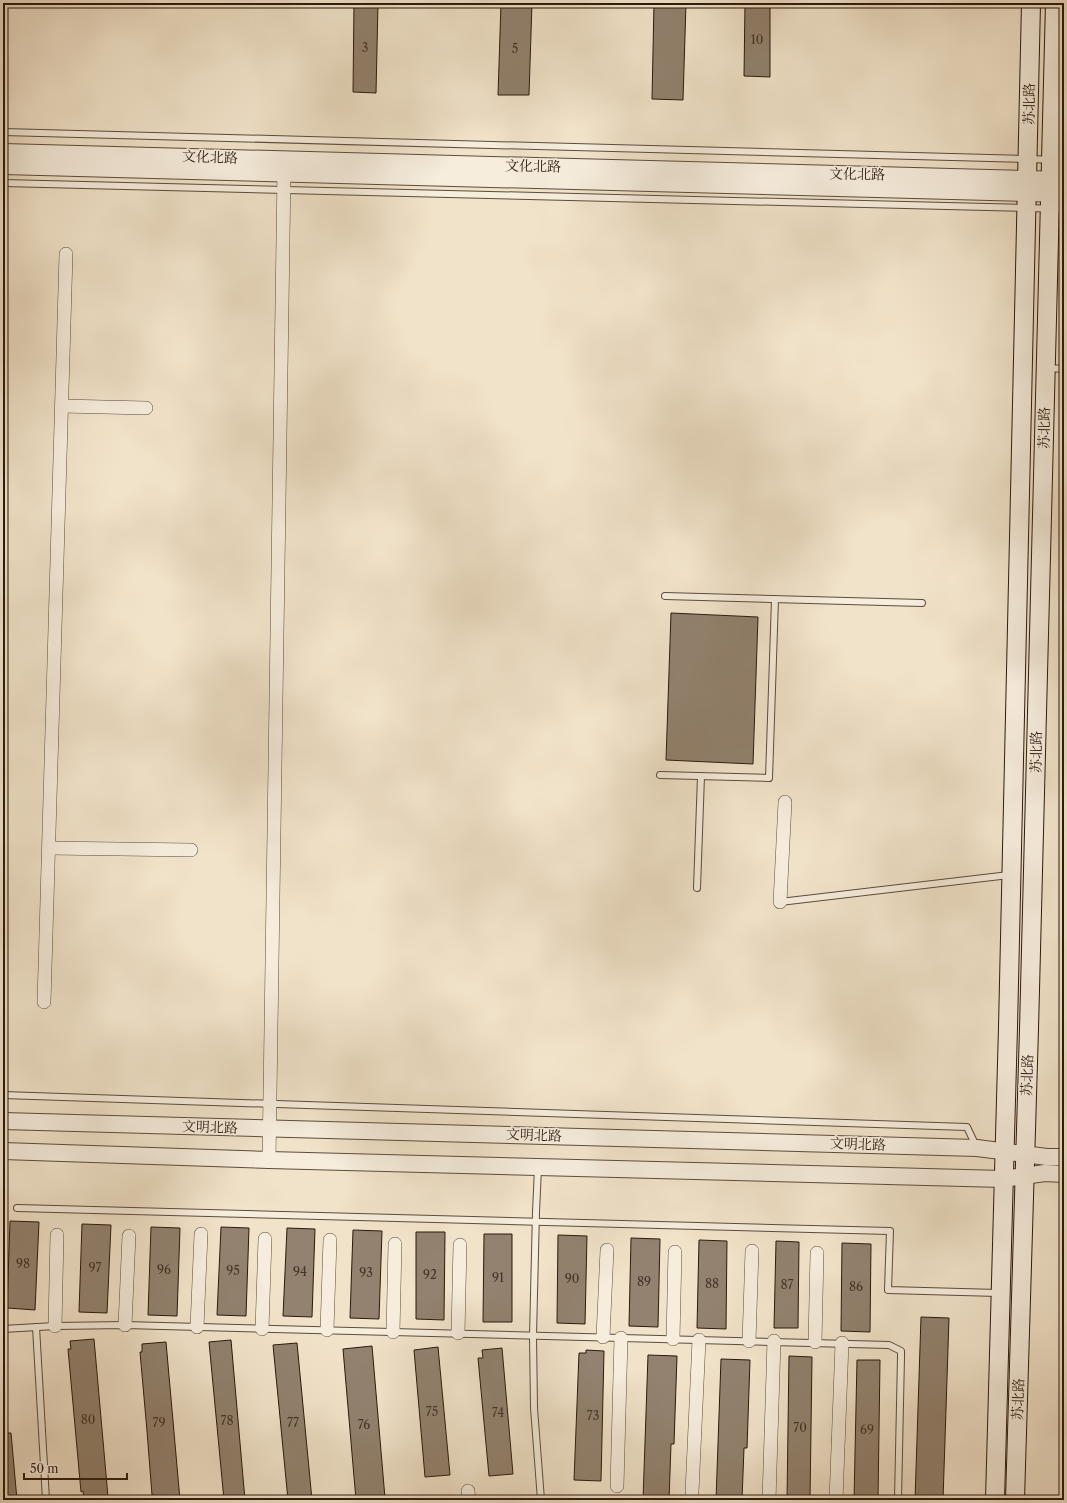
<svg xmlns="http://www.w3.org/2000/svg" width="1067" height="1503" font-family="'Libre Caslon Text','Noto Serif SC',serif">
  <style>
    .building { fill: #92826f; stroke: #2b190d }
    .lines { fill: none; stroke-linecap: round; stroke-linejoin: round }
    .service-casing { stroke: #5c4c3c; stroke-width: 8 }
    .minor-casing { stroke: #5c4c3c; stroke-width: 14 }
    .tertiary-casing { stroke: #5c4c3c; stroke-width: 18 }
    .secondary-casing { stroke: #2b190d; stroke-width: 20 }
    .service { stroke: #f6eddd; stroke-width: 6 }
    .minor { stroke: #f6eddd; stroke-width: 13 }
    .tertiary { stroke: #f6eddd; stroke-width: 16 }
    .secondary { stroke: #f6eddd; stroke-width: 18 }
    .labels { text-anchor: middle; stroke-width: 3; stroke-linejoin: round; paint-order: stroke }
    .number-label { font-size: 12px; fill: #453326 }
    .street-label { font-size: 14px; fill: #2b190d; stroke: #f6eddd }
  </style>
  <rect width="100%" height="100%" fill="#f1e3ca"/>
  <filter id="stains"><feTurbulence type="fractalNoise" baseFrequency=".005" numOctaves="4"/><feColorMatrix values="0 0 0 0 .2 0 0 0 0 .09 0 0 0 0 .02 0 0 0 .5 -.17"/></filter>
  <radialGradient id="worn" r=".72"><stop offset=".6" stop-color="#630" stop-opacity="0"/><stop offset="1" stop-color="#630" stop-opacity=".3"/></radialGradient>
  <g class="building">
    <polygon points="354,3 378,3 376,93 353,92"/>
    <polygon points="501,3 532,3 529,95 498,95"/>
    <polygon points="654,3 686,3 683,100 652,99"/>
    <polygon points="745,3 770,3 770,77 744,76"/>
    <polygon points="671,613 758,617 753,764 666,760"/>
    <polygon points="10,1221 39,1222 35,1310 7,1308"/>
    <polygon points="82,1224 111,1225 107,1313 79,1312"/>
    <polygon points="151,1227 180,1228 177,1316 148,1315"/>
    <polygon points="221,1227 249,1228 246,1316 217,1315"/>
    <polygon points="287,1228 315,1229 312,1317 283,1316"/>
    <polygon points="353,1230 382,1231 379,1319 350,1318"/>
    <polygon points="416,1232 445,1232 444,1320 416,1319"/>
    <polygon points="484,1234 512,1234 512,1322 483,1322"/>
    <polygon points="558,1235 587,1236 585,1324 557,1323"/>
    <polygon points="631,1238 660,1239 658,1327 629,1326"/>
    <polygon points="699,1240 727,1241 726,1329 697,1328"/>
    <polygon points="776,1241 799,1242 798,1328 774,1328"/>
    <polygon points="842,1243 871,1244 870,1332 841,1331"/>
    <polygon points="921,1317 949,1318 943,1500 915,1500"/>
    <polygon points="94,1339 108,1497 84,1499 83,1491 81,1492 68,1349 71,1349 70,1341"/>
    <polygon points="231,1340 245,1500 224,1500 209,1342"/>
    <polygon points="166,1342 180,1500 155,1500 154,1495 152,1495 147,1431 140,1352 142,1352 142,1344"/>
    <polygon points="297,1343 312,1500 288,1500 273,1345"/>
    <polygon points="372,1346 385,1498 356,1500 343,1349"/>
    <polygon points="438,1347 450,1475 425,1477 414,1350"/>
    <polygon points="502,1348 513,1474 489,1476 478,1358 483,1358 482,1350"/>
    <polygon points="586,1350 604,1351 601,1481 574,1480 579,1353 586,1353"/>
    <polygon points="648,1355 677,1356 674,1444 671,1444 669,1500 643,1500"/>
    <polygon points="789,1356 812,1357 810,1500 787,1500"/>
    <polygon points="721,1359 750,1360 747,1448 744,1448 742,1500 716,1500"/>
    <polygon points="857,1360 880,1360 878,1500 854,1500"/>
    <polygon points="3,1433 11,1433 17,1500 3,1500"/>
  </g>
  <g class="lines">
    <defs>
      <g id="service">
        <polyline points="3,132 1064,160"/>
        <polyline points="3,183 1064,209"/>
        <polyline points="1048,368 1064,369"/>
        <polyline points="665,596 922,603"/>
        <polyline points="660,775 769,778 775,599"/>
        <polyline points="697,888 701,776"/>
        <polyline points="780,902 1009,875"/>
        <polyline points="3,1095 967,1127 976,1146"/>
        <polyline points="538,1168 536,1212 533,1336 534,1408 541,1500"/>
        <polyline points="17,1208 890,1231 888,1290 998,1293"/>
        <polyline points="36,1327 46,1500"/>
        <polyline points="3,1329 55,1326 125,1325 889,1345 901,1351 901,1356 898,1500"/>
      </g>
      <g id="minor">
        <polyline points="62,406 146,408"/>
        <polyline points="49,848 191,850"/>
        <polyline points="780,902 785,802"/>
        <polyline points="44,1002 66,254"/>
        <polyline points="269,1160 284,173"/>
        <polyline points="125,1325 129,1236"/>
        <polyline points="55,1326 57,1235"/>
        <polyline points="197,1327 201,1234"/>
        <polyline points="262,1329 265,1239"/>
        <polyline points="327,1330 330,1240"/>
        <polyline points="393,1332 395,1244"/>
        <polyline points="458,1333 460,1245"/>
        <polyline points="603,1337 607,1250"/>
        <polyline points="673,1339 675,1252"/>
        <polyline points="749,1341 752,1251"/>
        <polyline points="815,1342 817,1253"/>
        <polyline points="617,1486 621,1338"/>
        <polyline points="468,1491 469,1500"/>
        <polyline points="692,1492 699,1340"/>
        <polyline points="769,1500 774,1341"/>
        <polyline points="836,1500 842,1343"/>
      </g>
      <g id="tertiary">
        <polyline points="3,152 1064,180"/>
        <polyline points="3,166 1064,194"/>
        <polyline points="3,1121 977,1148 1047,1157 1064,1157"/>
        <polyline points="3,1151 269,1160 1003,1179 1045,1173 1064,1174"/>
      </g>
      <g id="secondary">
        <polyline points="995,1500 1008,1027 1031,3"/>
        <polyline points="1015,1500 1029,1029 1055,3"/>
      </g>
    </defs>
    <use href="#service" class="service-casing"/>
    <use href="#minor" class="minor-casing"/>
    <use href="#tertiary" class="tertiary-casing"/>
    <use href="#secondary" class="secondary-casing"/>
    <use href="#service" class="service"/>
    <use href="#minor" class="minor"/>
    <use href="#tertiary" class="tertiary"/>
    <use href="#secondary" class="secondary"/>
  </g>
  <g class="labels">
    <g class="number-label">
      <text x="757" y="44">10</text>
      <text x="365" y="52">3</text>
      <text x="515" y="53">5</text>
      <text x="23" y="1268">98</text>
      <text x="95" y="1272">97</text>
      <text x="164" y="1274">96</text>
      <text x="233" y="1275">95</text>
      <text x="300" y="1276">94</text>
      <text x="366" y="1277">93</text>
      <text x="430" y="1279">92</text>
      <text x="498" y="1282">91</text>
      <text x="572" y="1283">90</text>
      <text x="644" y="1286">89</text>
      <text x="712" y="1288">88</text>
      <text x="787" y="1289">87</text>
      <text x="856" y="1291">86</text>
      <text x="432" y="1416">75</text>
      <text x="498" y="1417">74</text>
      <text x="593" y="1420">73</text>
      <text x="88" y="1424">80</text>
      <text x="227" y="1425">78</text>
      <text x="159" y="1427">79</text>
      <text x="293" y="1427">77</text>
      <text x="364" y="1429">76</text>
      <text x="800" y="1432">70</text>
      <text x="867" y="1434">69</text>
    </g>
    <g class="street-label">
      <text transform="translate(1029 104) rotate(-89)" y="5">苏北路</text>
      <text transform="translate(210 157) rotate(2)" y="5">文化北路</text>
      <text transform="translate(533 166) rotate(1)" y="5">文化北路</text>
      <text transform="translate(857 174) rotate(1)" y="5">文化北路</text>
      <text transform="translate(1044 428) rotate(-89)" y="5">苏北路</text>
      <text transform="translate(1036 752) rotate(-89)" y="5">苏北路</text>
      <text transform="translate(1027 1075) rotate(-88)" y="5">苏北路</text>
      <text transform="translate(210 1127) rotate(2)" y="5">文明北路</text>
      <text transform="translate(534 1135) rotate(2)" y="5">文明北路</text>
      <text transform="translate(858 1144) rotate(2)" y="5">文明北路</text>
      <text transform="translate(1018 1399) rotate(-88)" y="5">苏北路</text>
    </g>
  </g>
  <rect width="1067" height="1503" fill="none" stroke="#f1e3ca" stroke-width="16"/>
  <rect x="4" y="4" width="1059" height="1495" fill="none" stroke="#2b190d" stroke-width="2"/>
  <rect x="8" y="8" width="1051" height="1487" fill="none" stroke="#2b190d"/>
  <path d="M24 1473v6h103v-6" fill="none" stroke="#2b190d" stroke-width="2"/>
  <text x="30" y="1473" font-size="12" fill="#2b190d" stroke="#f6eddd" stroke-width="3" paint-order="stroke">50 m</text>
  <rect width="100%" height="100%" filter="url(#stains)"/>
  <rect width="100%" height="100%" fill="url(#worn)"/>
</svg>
